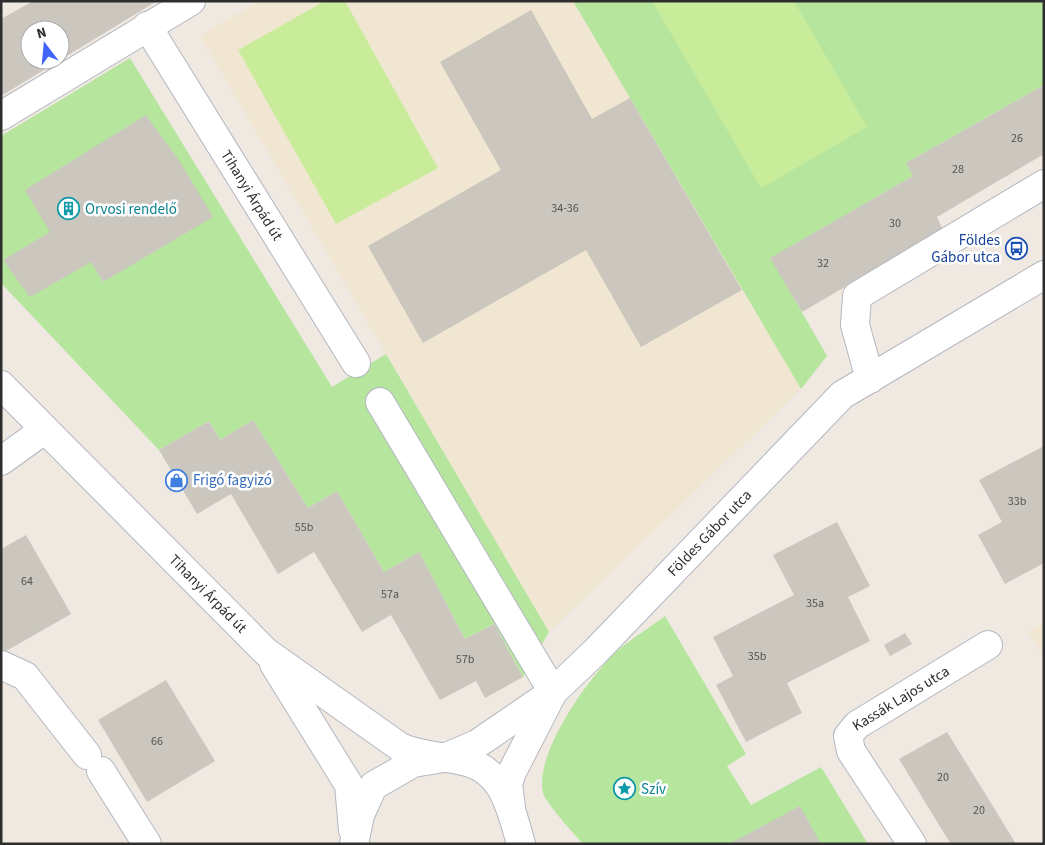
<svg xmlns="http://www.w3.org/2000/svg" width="1045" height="845" font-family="'Source Sans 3',sans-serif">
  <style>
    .education { fill: #f0e6d1 }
    .green { fill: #b6e59e }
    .pitch { fill: #c9ec9a }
    .building { fill: #cbc7bf; fill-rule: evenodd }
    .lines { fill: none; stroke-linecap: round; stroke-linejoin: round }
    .minor-casing { stroke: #b4b7c1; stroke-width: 30 }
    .minor { stroke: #fff; stroke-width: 28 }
    .labels { text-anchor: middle; stroke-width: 5; stroke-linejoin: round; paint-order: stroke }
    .number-label { font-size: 12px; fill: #555452 }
    .street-label { font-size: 15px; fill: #2e2e2e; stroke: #fff }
    .culture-label { font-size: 15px; fill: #0d838f; stroke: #fff; text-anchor: start }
    .transit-label { font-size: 15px; fill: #164399; stroke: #fff; text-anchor: end }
    .shop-label { font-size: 15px; fill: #366cbe; stroke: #fff; text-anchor: start }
  </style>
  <rect width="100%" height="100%" fill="#efe9e1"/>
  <g class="education">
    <polygon points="259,1 573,1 801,389 549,632 200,36"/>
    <polygon points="1044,622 1044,657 1028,632"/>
  </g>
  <g class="green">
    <polygon points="573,1 1044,1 1044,85 906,163 913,176 771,258 827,356 801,389"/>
    <polygon points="130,58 332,387 386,354 549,632 523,677 494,624 465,639 419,552 384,572 337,491 308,508 253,420 220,440 209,421 159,450 1,283 1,136"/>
    <path d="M665,616L746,754L727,766L751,805L821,767L868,844H583C575,835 545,802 543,793C534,754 588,678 616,652C631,639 649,628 665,616Z"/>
  </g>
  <g class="pitch">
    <polygon points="325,1 345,1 438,168 336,224 238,50"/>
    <polygon points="652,1 794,1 867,127 761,188"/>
  </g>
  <g class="building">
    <path d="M33,1H157L1,96V19ZM30,30H60V60H30Z"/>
    <polygon points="531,10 592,119 630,98 742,290 641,347 586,250 423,343 368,246 501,170 440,62"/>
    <polygon points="1044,85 1044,154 937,217 943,230 802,312 770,258 913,176 906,163"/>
    <polygon points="146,115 180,162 213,217 103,282 91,262 30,297 3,260 50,232 25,190"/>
    <polygon points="253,420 308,508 337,491 384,572 419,552 465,639 494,624 523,677 485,698 476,681 440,700 391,615 362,632 314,552 278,574 231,494 197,514 159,450 209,421 220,440"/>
    <polygon points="1044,446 1044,563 1005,584 978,535 1002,522 979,480"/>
    <polygon points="837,522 870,586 848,597 870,641 787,683 802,713 746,742 716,685 733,676 713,637 794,595 773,555"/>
    <polygon points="26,535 71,614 1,654 1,549"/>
    <polygon points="905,633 912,644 890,656 884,645"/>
    <polygon points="166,680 215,761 147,802 98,720"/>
    <polygon points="947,732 986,795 1016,844 951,844 939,825 899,759"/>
    <polygon points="800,806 821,844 729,844"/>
  </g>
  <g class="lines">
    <defs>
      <g id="minor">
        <path id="s1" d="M147,26L356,363"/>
        <polyline points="1,116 191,1"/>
        <polyline points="870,379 855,325 857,296 1044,184"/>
        <path id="s2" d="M1,385L266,652L400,747C420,756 441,756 463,761C504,769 511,810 521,844"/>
        <polyline points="380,402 553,692"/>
        <polyline points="1,461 44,430"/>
        <polyline points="274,664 349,785 353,830"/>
        <polyline points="1,665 25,676 87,755"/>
        <polyline points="101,771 147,844"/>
        <polyline points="511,807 508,785 512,772 551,696"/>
        <path id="s3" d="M354,844L360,815L373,786L413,763L444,758L477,744L553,692L595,652L842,395L1044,275"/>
        <path id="s4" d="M912,844L851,751L848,736L857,725L988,645"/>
      </g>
    </defs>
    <use href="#minor" class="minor-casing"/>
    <use href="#minor" class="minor"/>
  </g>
  <defs>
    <symbol id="building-ring" viewBox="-11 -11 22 22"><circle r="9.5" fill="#fff" stroke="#0f9aa8" stroke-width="1.5"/><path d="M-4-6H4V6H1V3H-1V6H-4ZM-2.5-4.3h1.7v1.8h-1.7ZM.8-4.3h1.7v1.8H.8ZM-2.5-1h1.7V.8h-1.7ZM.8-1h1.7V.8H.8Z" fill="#0f9aa8"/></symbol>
    <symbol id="bus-ring" viewBox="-11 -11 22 22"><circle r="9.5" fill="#fff" stroke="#1a4fb4" stroke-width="1.5"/><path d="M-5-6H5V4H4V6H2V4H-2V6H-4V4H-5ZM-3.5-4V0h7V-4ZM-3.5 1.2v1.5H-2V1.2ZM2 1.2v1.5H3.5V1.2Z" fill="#1a4fb4"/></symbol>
    <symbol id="shop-ring" viewBox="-11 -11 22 22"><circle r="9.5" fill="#fff" stroke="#3f7fe0" stroke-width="1.5"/><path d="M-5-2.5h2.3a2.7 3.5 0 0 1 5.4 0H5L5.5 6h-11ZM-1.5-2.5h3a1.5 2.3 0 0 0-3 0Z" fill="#3f7fe0"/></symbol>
    <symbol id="sight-ring" viewBox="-11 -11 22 22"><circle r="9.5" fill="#fff" stroke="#0f9aa8" stroke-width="1.5"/><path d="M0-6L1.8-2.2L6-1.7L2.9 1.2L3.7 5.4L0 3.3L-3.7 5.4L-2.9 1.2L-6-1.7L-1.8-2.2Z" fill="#0f9aa8"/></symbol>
  </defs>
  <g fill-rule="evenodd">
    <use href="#building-ring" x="56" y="196" width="25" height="25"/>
    <use href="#bus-ring" x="1004" y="236" width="25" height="25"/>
    <use href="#shop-ring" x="164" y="468" width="25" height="25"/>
    <use href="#sight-ring" x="612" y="776" width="25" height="25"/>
  </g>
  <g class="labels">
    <g class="number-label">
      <text x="1017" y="142">26</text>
      <text x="958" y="173">28</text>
      <text x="565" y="212">34-36</text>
      <text x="895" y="227">30</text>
      <text x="823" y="267">32</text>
      <text x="1017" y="505">33b</text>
      <text x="304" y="531">55b</text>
      <text x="27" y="585">64</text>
      <text x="390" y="598">57a</text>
      <text x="815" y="607">35a</text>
      <text x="757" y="660">35b</text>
      <text x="465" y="663">57b</text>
      <text x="157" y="745">66</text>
      <text x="943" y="781">20</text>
      <text x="979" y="814">20</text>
    </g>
    <g class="street-label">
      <text dy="5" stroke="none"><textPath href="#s1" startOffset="199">Tihanyi Árpád út</textPath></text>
      <text dy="5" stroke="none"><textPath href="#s3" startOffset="490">Földes Gábor utca</textPath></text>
      <text dy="5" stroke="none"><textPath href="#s2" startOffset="294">Tihanyi Árpád út</textPath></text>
      <text dy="5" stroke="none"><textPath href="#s4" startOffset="192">Kassák Lajos utca</textPath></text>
    </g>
    <g class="culture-label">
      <text x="85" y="214">Orvosi rendelő</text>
      <text x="641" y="794">Szív</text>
    </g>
    <g class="transit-label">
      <text x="1000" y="245">Földes<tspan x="1000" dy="17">Gábor utca</tspan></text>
    </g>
    <g class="shop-label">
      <text x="193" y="485">Frigó fagyizó</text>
    </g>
  </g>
  <rect width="1045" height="845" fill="none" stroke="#2e2e2e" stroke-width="5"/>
  <g transform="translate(45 45) rotate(344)"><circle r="24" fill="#ffffff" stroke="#ababab"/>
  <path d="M0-4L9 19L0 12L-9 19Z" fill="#4264fb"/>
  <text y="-8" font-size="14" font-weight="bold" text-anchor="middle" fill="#2e2e2e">N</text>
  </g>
</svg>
